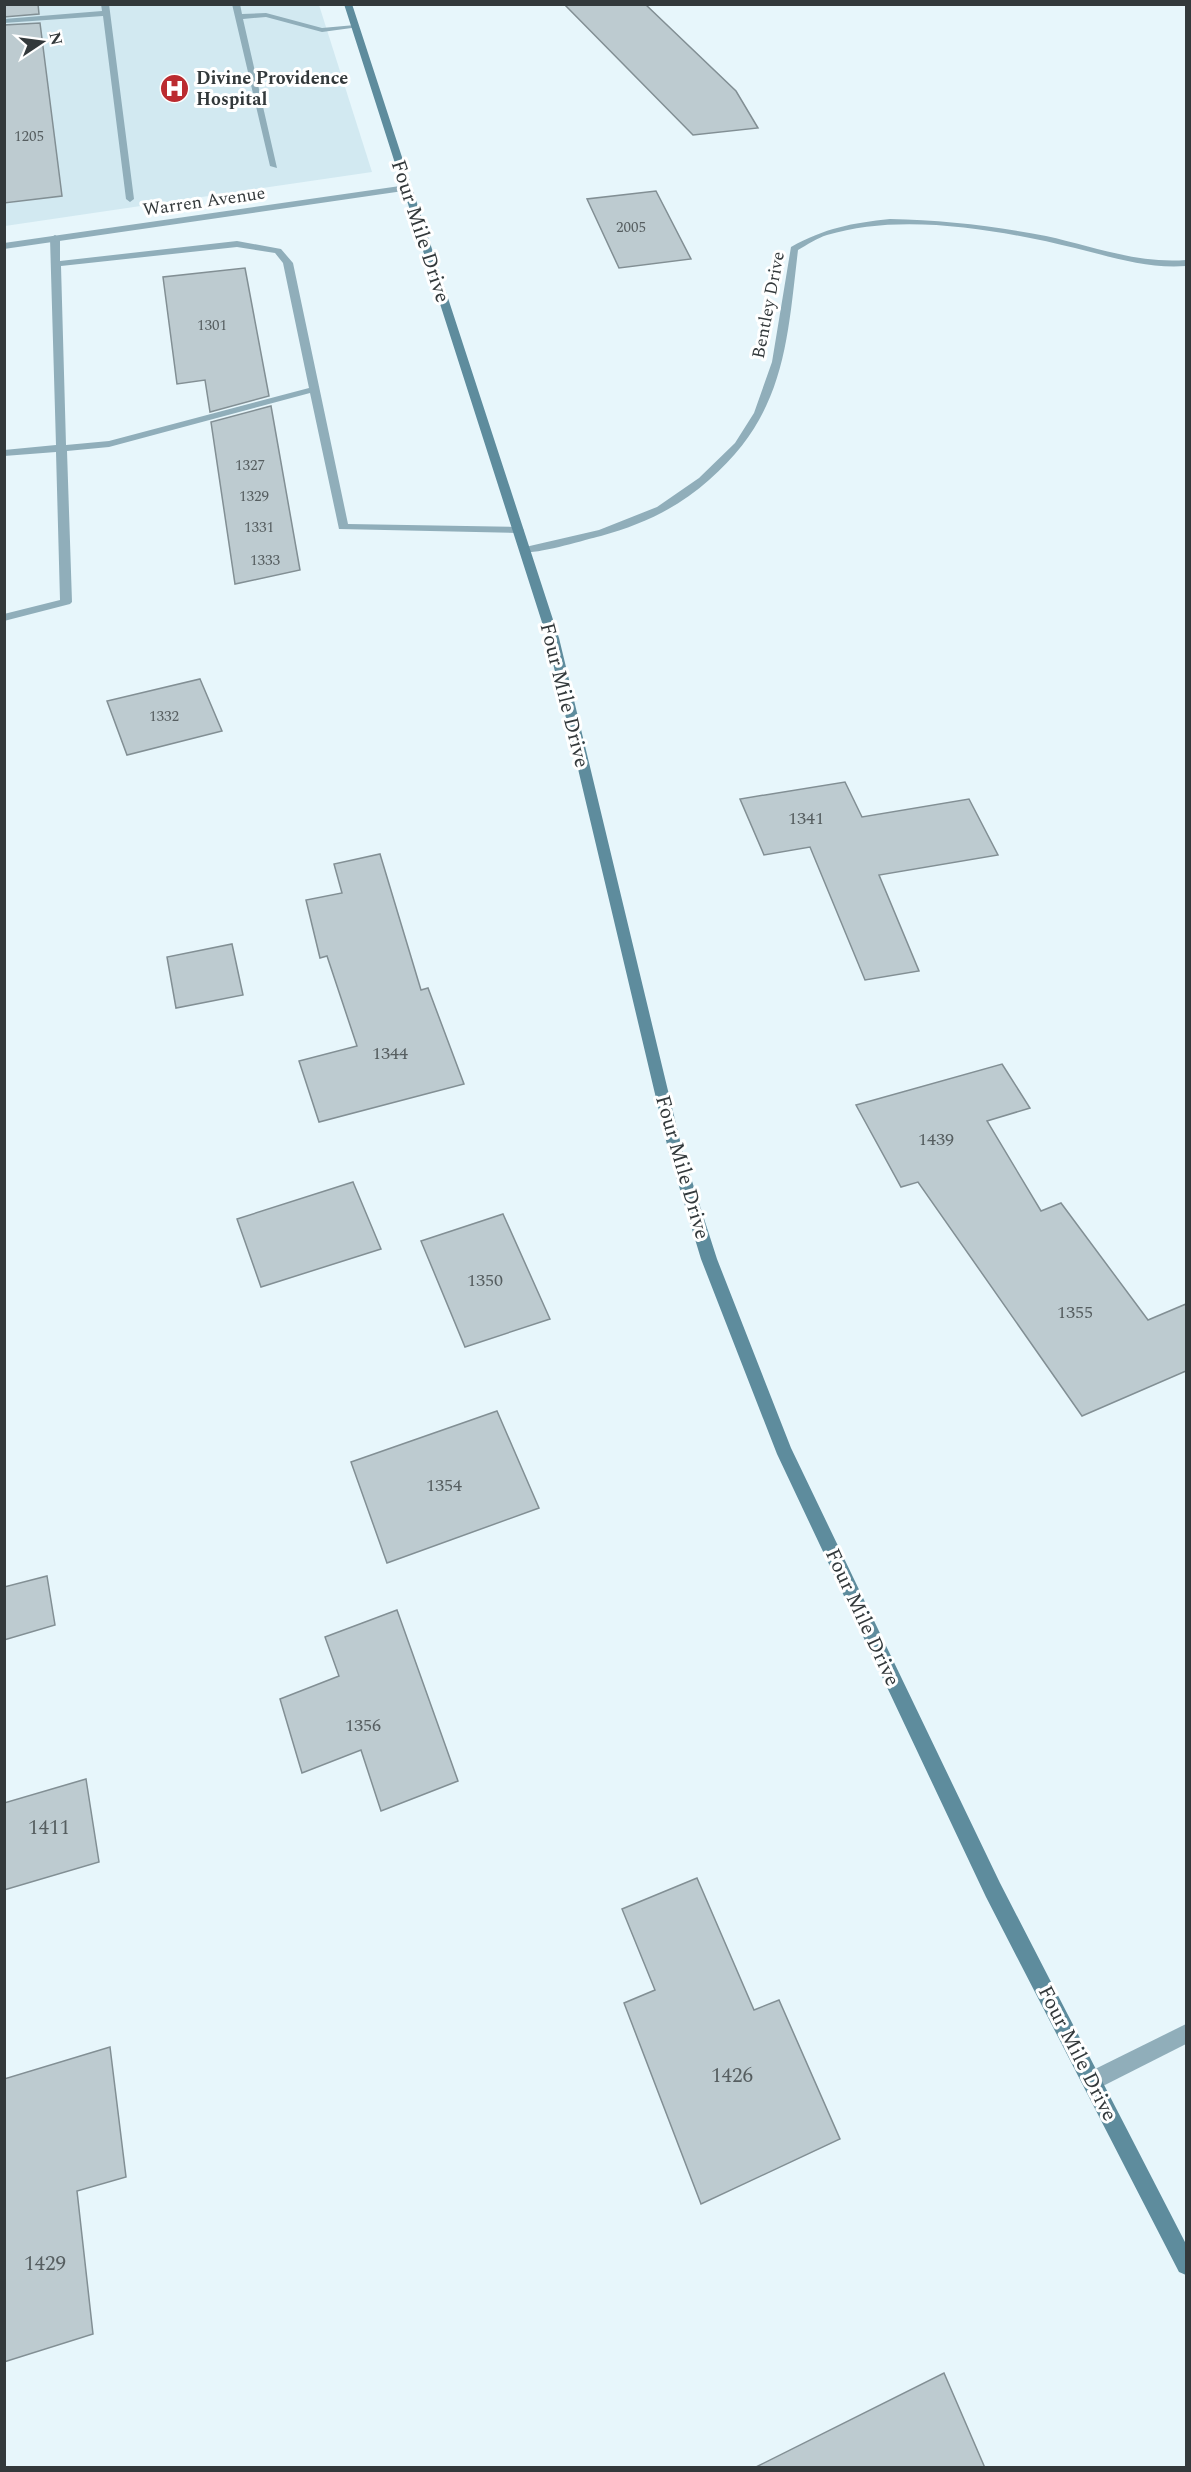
<svg xmlns="http://www.w3.org/2000/svg" width="1191" height="2472" font-family="Spectral,serif">
  <style>
    .built { fill: #d2e9f1 }
    .building { fill: #bdcbd0; stroke: #828f94; stroke-width: 1.5 }
    .lines { fill: none; stroke-linecap: round; stroke-linejoin: round }
    .lane { fill: #90aeba; fill-rule: evenodd }
    .street { fill: #90aeba; fill-rule: evenodd }
    .secondary { fill: #5e8c9d; fill-rule: evenodd }
    .labels { text-anchor: middle; stroke-width: 6; stroke-linejoin: round; paint-order: stroke }
    .far-number-label { font-size: 15px; fill: #565e60 }
    .far-poi-label { font-size: 18px; font-weight: bold; fill: #33393b; stroke: #fff; text-anchor: start }
    .far-street-label { font-size: 18px; fill: #33393b; stroke: #fff }
    .number-label { font-size: 18px; fill: #565e60 }
    .street-label { font-size: 21px; fill: #33393b; stroke: #fff }
    .near-number-label { font-size: 21px; fill: #565e60 }
  </style>
  <rect width="100%" height="100%" fill="#e7f6fb"/>
  <polygon class="built" points="4,5 319,5 372,172 5,226"/>
  <g class="building">
    <polygon points="4,4 38,4 39,14 4,17"/>
    <polygon points="564,4 645,4 736,91 758,128 693,135"/>
    <polygon points="40,23 62,196 4,203 4,25"/>
    <polygon points="656,191 691,259 619,268 587,199"/>
    <polygon points="245,268 269,396 210,412 205,380 177,384 163,277"/>
    <polygon points="271,406 300,570 235,584 211,422"/>
    <polygon points="200,679 222,731 127,755 107,701"/>
    <polygon points="845,782 862,817 969,799 998,855 879,875 919,971 865,980 810,847 764,855 740,799"/>
    <polygon points="380,854 421,990 428,988 464,1084 319,1122 299,1061 357,1046 327,956 320,958 306,900 342,893 334,864"/>
    <polygon points="232,944 243,995 176,1008 167,957"/>
    <polygon points="1002,1064 1030,1108 987,1121 1041,1211 1061,1203 1148,1320 1186,1304 1186,1371 1082,1416 918,1182 901,1187 856,1105"/>
    <polygon points="353,1182 381,1249 261,1287 237,1219"/>
    <polygon points="503,1214 550,1319 465,1347 421,1241"/>
    <polygon points="497,1411 539,1508 387,1563 351,1462"/>
    <polygon points="47,1576 55,1625 4,1640 4,1587"/>
    <polygon points="397,1610 458,1781 381,1811 361,1750 302,1773 280,1699 339,1676 325,1637"/>
    <polygon points="86,1779 99,1862 4,1890 4,1803"/>
    <polygon points="697,1878 754,2010 779,2000 840,2139 701,2204 624,2003 655,1990 622,1909"/>
    <polygon points="110,2047 126,2177 77,2191 93,2334 4,2362 4,2079"/>
    <polygon points="944,2373 985,2468 754,2468"/>
  </g>
  <g class="lines">
    <g class="lane">
      <polygon points="101,4 109,4 134,199 130,202 126,199 103,16 4,23 4,19 102,11"/>
      <polygon points="232,4 240,4 242,14 266,13 322,28 355,25 359,27 322,32 266,17 243,19 277,168 270,166"/>
      <path d="M890,219C943,220 994,226 1046,236C1092,246 1138,264 1186,260V266C1148,269 1112,257 1075,248C1000,230 902,212 827,235C817,238 807,245 798,250C787,343 785,414 709,480C678,508 641,525 601,536C584,540 536,555 521,552V548L599,530L657,507L699,478L735,443L754,413L772,362L791,247C825,228 852,223 890,219Z"/>
      <path d="M55,235L60,238V261L237,241L281,249L293,263L348,524L519,527L524,530L519,533L339,529L310,393L109,447L67,451L72,602L70,604L4,621V614L60,600L56,452L4,456V450L56,445L50,238ZM237,247L275,253L283,263L309,388L109,441L66,445L61,266Z"/>
    </g>
    <g class="street">
      <polygon points="407,185 411,188 410,190 4,249 4,243"/>
      <polygon points="1186,2024 1186,2044 1099,2088 1092,2091 1085,2088 1082,2081 1085,2074"/>
    </g>
    <polygon class="secondary" points="344,4 352,4 559,638 683,1153 717,1259 791,1448 1000,1883 1186,2244 1186,2275 1179,2272 986,1897 777,1454 701,1259 669,1153 547,638"/>
  </g>
  <defs>
    <symbol id="hospital-disc" viewBox="-11 -11 22 22"><circle r="9.5" fill="#bb2b30" stroke="#fff"/><path d="M-5-5h3v3.5h4V-5h3V5h-3V1.5h-4V5h-3Z" fill="#fff"/></symbol>
  </defs>
  <g fill-rule="evenodd">
    <use href="#hospital-disc" x="158" y="72" width="33" height="33"/>
  </g>
  <g class="labels">
    <g class="far-number-label">
      <text x="29" y="141">1205</text>
      <text x="631" y="232">2005</text>
      <text x="212" y="330">1301</text>
      <text x="250" y="470">1327</text>
      <text x="254" y="501">1329</text>
      <text x="259" y="532">1331</text>
      <text x="265" y="565">1333</text>
      <text x="164" y="721">1332</text>
    </g>
    <g class="far-poi-label">
      <text x="196" y="84">Divine Providence<tspan x="196" dy="21">Hospital</tspan></text>
    </g>
    <g class="far-street-label">
      <text transform="translate(204 201) rotate(-8)" y="6">Warren Avenue</text>
      <text transform="translate(768 305) rotate(-79)" y="6">Bentley Drive</text>
    </g>
    <g class="number-label">
      <text x="806" y="824">1341</text>
      <text x="390" y="1059">1344</text>
      <text x="936" y="1145">1439</text>
      <text x="485" y="1286">1350</text>
      <text x="1075" y="1318">1355</text>
      <text x="444" y="1491">1354</text>
      <text x="363" y="1731">1356</text>
    </g>
    <g class="street-label">
      <text transform="translate(421 231) rotate(72)" y="7">Four Mile Drive</text>
      <text transform="translate(565 695) rotate(76)" y="7">Four Mile Drive</text>
      <text transform="translate(683 1167) rotate(74)" y="7">Four Mile Drive</text>
      <text transform="translate(863 1617) rotate(65)" y="7">Four Mile Drive</text>
      <text transform="translate(1078 2053) rotate(63)" y="7">Four Mile Drive</text>
    </g>
    <g class="near-number-label">
      <text x="49" y="1834">1411</text>
      <text x="732" y="2082">1426</text>
      <text x="45" y="2270">1429</text>
    </g>
  </g>
  <rect width="1191" height="2472" fill="none" stroke="#33393b" stroke-width="12"/>
  <g transform="translate(42 42) rotate(77)" stroke="#ffffff" stroke-width="4.5" paint-order="stroke">
  <path d="M0-4.5L10 22L0 15L-10 22Z" fill="#33393b"/>
  <text y="-9" font-size="16" font-weight="bold" text-anchor="middle" fill="#33393b">N</text>
  </g>
</svg>
